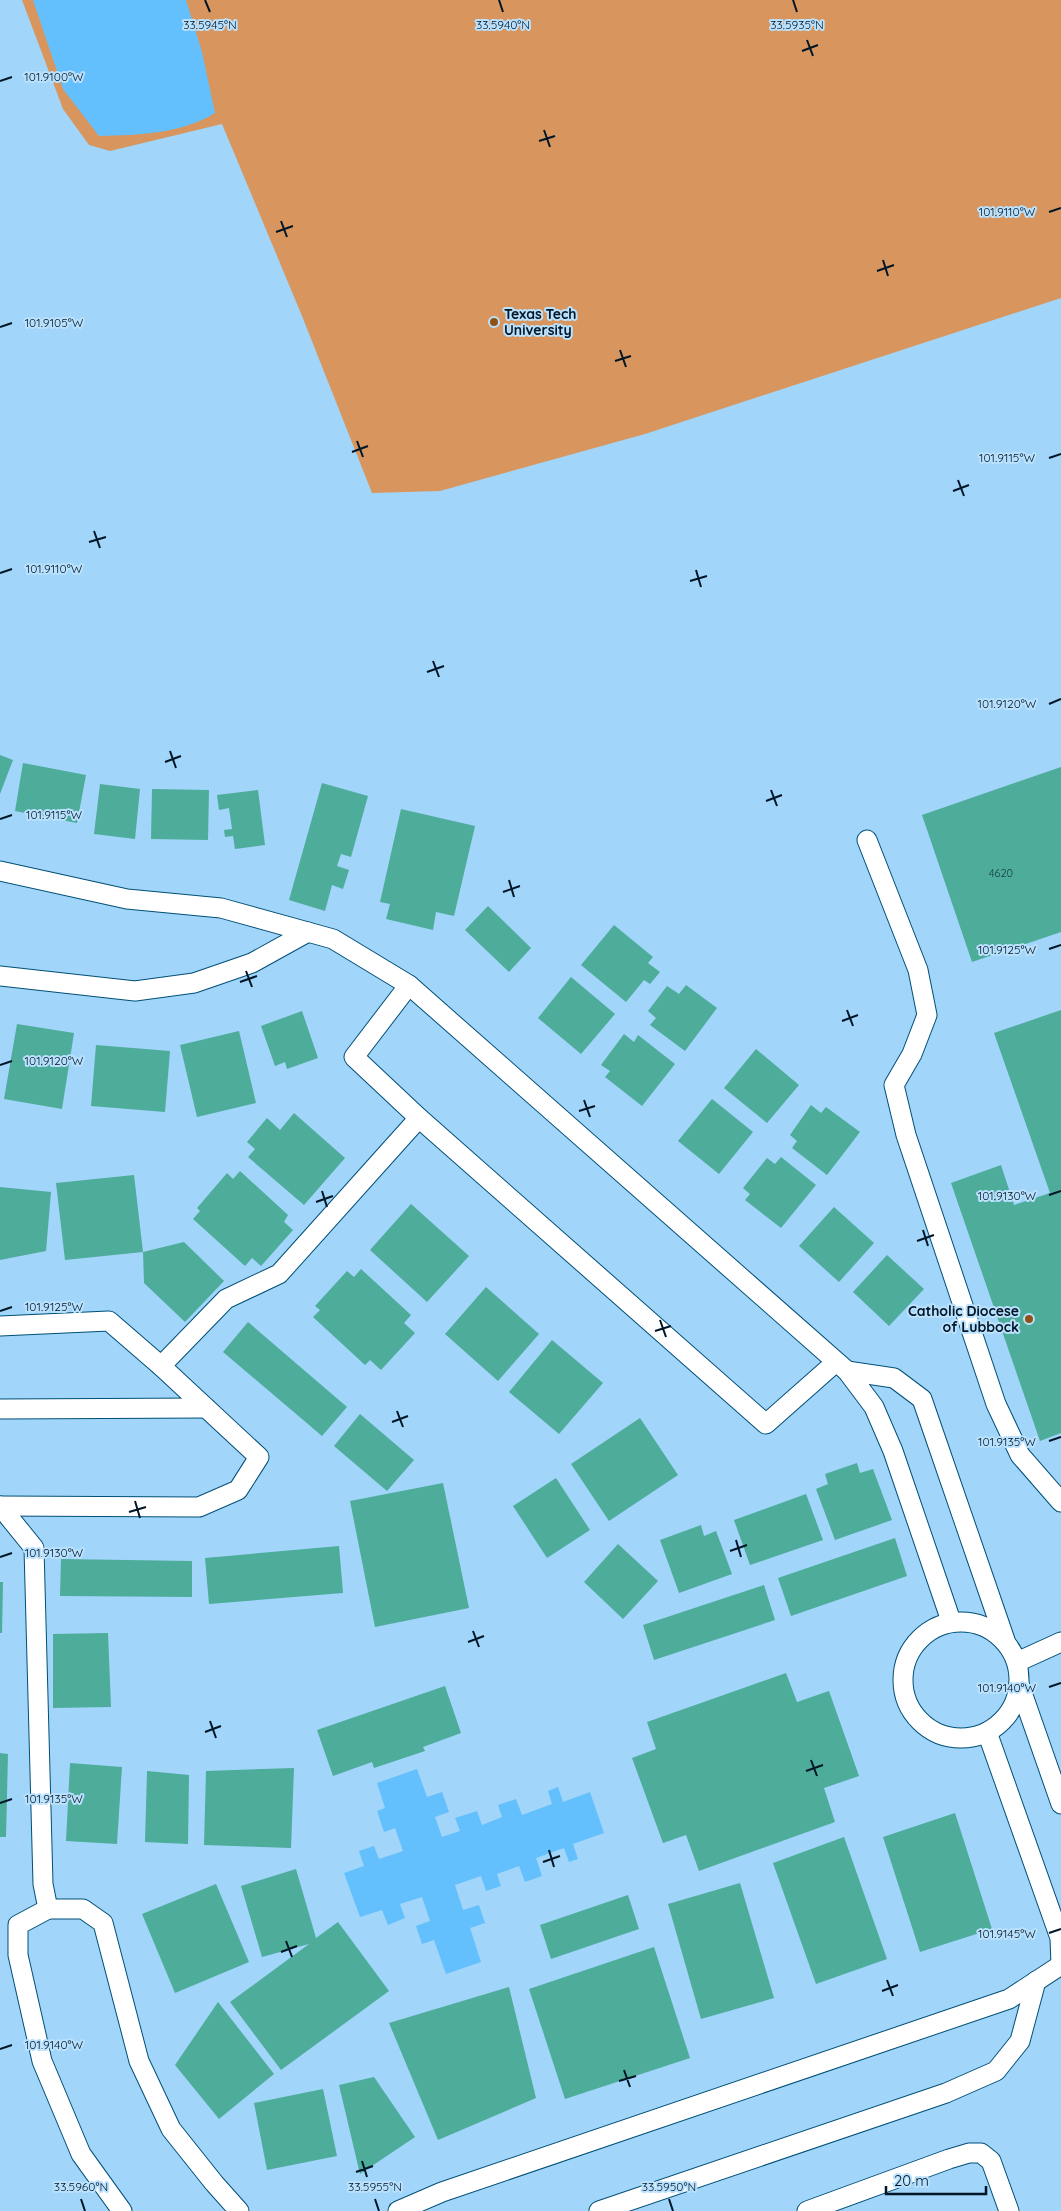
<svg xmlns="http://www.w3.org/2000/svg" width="1061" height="2211" font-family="Quicksand,sans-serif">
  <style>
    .green { fill: #d8965e }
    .water { fill: #64c0fc }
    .building { fill: #4eac9b }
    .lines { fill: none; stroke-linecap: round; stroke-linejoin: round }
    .lane-casing { stroke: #004f76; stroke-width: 21 }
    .lane { stroke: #fff; stroke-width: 19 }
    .ticks { fill: none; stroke: #001626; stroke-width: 2 }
    .poi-dot { fill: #8f5214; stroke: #bae1fd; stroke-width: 2 }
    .labels { text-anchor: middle; stroke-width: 4; stroke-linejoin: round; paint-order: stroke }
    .number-label { font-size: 11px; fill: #143c43 }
    .poi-label { font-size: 14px; font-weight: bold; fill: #001626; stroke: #bae1fd; text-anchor: start }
    .ticks-label { font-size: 12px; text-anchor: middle; fill: #001626; stroke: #bae1fd; stroke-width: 4; stroke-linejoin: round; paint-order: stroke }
  </style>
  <rect width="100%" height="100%" fill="#a1d5fa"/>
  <polygon class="green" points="22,0 1061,0 1061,298 645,434 440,491 372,493 302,316 222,124 110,151 89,145 63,109"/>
  <g class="water">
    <path d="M33,0H186L202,52L215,113C181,134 138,135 99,136L63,89Z"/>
    <polygon points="417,1769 427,1797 442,1792 449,1812 435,1817 442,1837 460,1831 455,1818 477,1811 482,1825 502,1817 498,1805 516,1799 522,1815 552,1804 548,1791 558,1787 563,1802 590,1792 604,1833 573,1844 578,1859 569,1862 564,1848 536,1858 542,1876 525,1882 519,1866 497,1874 501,1886 486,1891 481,1876 455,1885 463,1910 479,1905 485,1923 470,1928 481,1962 446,1974 434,1940 422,1944 416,1926 430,1921 422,1897 400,1904 405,1918 388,1925 382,1910 360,1917 344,1873 364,1866 359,1851 374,1846 379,1859 403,1851 395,1828 384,1832 377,1811 385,1808 377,1783"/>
  </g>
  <g class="building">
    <polygon points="0,755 13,760 0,794"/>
    <polygon points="23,763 86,775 77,823 15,811"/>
    <polygon points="1061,767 1061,932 972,962 922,815"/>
    <polygon points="322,783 368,796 351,857 341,854 337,866 349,870 343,889 332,885 325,911 289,900"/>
    <polygon points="100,784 140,789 135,839 94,834"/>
    <polygon points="152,789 209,790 208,840 151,839"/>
    <polygon points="258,790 265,845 235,849 233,836 225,837 224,830 232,829 229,808 219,810 217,795"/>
    <polygon points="401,809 475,826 454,916 436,912 433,930 386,919 390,904 380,902"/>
    <polygon points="488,906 531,948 509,972 465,930"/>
    <polygon points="614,925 653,957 648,963 660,972 650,984 644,980 626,1002 581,965"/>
    <polygon points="571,977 615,1014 581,1054 538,1018"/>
    <polygon points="686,985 717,1008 685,1051 650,1025 656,1018 648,1011 667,986 679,994"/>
    <polygon points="1061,1010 1061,1433 1040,1441 951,1183 1001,1165 1014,1205 1050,1193 994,1033"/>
    <polygon points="302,1011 318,1058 287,1069 285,1062 275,1066 261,1026"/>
    <polygon points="17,1024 74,1033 62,1109 4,1099"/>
    <polygon points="239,1031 256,1103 197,1117 180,1045"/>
    <polygon points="624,1034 634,1042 638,1035 675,1064 642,1106 605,1077 610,1071 601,1065"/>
    <polygon points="96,1045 170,1051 165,1112 91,1106"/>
    <polygon points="756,1049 799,1085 767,1123 724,1088"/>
    <polygon points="712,1099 753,1132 719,1174 678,1141"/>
    <polygon points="811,1105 821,1113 826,1107 860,1132 827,1175 792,1148 797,1141 790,1135"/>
    <polygon points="294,1113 345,1158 304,1205 248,1157 255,1149 247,1142 267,1118 280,1130"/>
    <polygon points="781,1157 816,1185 781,1228 745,1200 750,1194 743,1188 767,1158 775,1164"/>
    <polygon points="240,1171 288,1215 284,1222 293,1230 261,1266 252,1258 245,1266 193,1219 200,1211 197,1208 227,1173 233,1179"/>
    <polygon points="134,1175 143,1252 65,1260 56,1183"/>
    <polygon points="0,1187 51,1192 46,1251 0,1260"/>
    <polygon points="411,1204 469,1256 427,1302 370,1250"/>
    <polygon points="834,1207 874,1243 839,1282 799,1246"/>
    <polygon points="184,1242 224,1281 185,1322 144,1283 143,1252"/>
    <polygon points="887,1255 924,1289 889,1326 853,1292"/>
    <polygon points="361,1269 411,1315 404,1323 415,1333 381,1370 370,1360 365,1365 313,1317 320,1310 315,1306 347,1271 354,1277"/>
    <polygon points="486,1287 539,1334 498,1381 445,1334"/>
    <polygon points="248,1322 347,1407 322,1436 223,1352"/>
    <polygon points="552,1340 603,1383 559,1434 509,1392"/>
    <polygon points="360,1414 414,1460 387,1491 334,1446"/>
    <polygon points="640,1418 678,1475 609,1521 571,1464"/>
    <polygon points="857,1463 860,1473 873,1469 892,1520 835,1540 816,1489 828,1484 825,1474"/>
    <polygon points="556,1478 590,1530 547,1558 513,1506"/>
    <polygon points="443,1483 469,1608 375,1627 350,1501"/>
    <polygon points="806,1494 823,1540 750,1565 734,1520"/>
    <polygon points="701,1525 704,1536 716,1531 732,1574 679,1593 660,1540"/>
    <polygon points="895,1538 907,1576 791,1616 778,1578"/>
    <polygon points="618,1544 658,1581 623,1619 584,1582"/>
    <polygon points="339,1546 343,1593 209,1604 205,1558"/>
    <polygon points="61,1559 192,1561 192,1597 60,1596"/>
    <polygon points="0,1582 3,1582 2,1633 0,1633"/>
    <polygon points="764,1585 775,1620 654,1660 643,1625"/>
    <polygon points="108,1633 111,1707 53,1708 53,1634"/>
    <polygon points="786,1673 797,1702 829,1691 859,1776 824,1788 835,1822 699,1871 686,1835 663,1843 632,1758 656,1749 647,1722"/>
    <polygon points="445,1686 461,1733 423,1747 425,1751 374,1768 372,1762 333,1776 317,1730"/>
    <polygon points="0,1753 8,1754 6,1837 0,1837"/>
    <polygon points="70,1763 122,1767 117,1844 66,1841"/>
    <polygon points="294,1768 291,1848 204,1845 206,1771"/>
    <polygon points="147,1771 189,1775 188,1844 145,1842"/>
    <polygon points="955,1813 992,1929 920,1952 883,1837"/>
    <polygon points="844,1837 887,1959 816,1984 773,1863"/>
    <polygon points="296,1869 316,1938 338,1922 389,1991 281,2070 230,2002 309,1944 262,1957 241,1886"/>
    <polygon points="740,1883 774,1998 701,2019 668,1904"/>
    <polygon points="216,1884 249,1962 175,1993 142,1914"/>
    <polygon points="628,1895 639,1929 551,1959 540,1925"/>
    <polygon points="654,1947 690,2058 565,2099 529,1989"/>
    <polygon points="509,1987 536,2098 438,2140 389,2023"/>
    <polygon points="218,2002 274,2074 219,2119 175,2065"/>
    <polygon points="374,2077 415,2137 360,2174 339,2085"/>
    <polygon points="323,2089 337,2156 267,2170 254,2103"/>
  </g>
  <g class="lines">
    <defs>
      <g id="lane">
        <polyline points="867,840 918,970 927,1015 912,1054 894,1085 906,1135 996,1404 1020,1455 1061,1502"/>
        <polyline points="0,871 127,899 221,908 333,939 409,985 847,1371 874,1407 893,1451 951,1621"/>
        <polyline points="0,976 135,991 194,983 252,963 308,932"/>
        <polyline points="409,985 354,1057 419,1118 766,1424 836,1362"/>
        <polyline points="0,1326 109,1321 161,1366 226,1299 279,1274 419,1118"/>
        <polyline points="847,1371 894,1378 922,1399 1005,1640"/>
        <polyline points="0,1409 206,1408"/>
        <polyline points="0,1506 34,1548 43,1884 48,1909 18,1925 18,1955 42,2061 81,2154 122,2211"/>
        <polyline points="0,1506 199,1507 238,1490 259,1457 161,1366"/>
        <circle cx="961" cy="1680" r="58"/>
        <polyline points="1017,1662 1061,1642"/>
        <polyline points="1019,1684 1061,1804"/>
        <polyline points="987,1732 1060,1938 1061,1965"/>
        <polyline points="48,1909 83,1909 103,1923 139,2061 171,2129 214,2183 239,2211"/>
        <polyline points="398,2211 442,2192 1009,1999 1061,1965"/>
        <polyline points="599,2211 946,2093 996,2071 1020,2041 1036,1981"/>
        <polyline points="807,2211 949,2159 969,2153 981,2153 991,2161 1009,2211"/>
      </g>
    </defs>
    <use href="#lane" class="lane-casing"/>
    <use href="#lane" class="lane"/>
  </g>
  <path class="ticks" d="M205,0L210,12M499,0L503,12M793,0L797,12M807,40L813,56M802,51L818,45M0,81L12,77M544,130L550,147M539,141L555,136M1049,212L1061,208M281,221L287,237M276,232L293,226M883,260L888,276M877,271L894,265M0,327L12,323M620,350L626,367M615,361L631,356M357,441L363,457M352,452L368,446M1049,458L1061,454M958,480L964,496M953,491L969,485M94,531L100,548M89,542L106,537M696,570L701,587M0,573L12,569M690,581L707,576M433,661L439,677M427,672L444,666M1049,704L1061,699M170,751L176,768M165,762L181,756M771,790L777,806M766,801L782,795M0,819L12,815M509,880L514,897M503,892L520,886M1049,949L1061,945M246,971L252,987M240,982L257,976M847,1010L853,1026M842,1021L858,1015M0,1065L12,1061M584,1100L590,1117M579,1111L595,1106M322,1191L327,1207M1049,1195L1061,1191M316,1202L333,1196M923,1230L928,1246M917,1241L934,1235M0,1311L12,1307M660,1320L666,1337M655,1331L671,1326M397,1411L403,1427M392,1422L408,1416M1049,1441L1061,1437M135,1501L140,1518M129,1512L146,1507M736,1540L741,1557M730,1551L747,1545M0,1557L12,1553M473,1631L479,1647M468,1642L484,1636M1049,1687L1061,1683M210,1721L216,1738M205,1732L221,1726M811,1760L817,1776M806,1771L823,1765M0,1803L12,1799M549,1850L554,1867M543,1862L560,1856M1049,1933L1061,1929M286,1941L292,1957M281,1952L297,1946M887,1980L893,1996M882,1991L898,1985M0,2049L12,2045M624,2070L630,2087M619,2081L636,2076M362,2161L367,2177M356,2172L373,2166M81,2199L85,2211M375,2199L379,2211M669,2199L673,2211"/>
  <g class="poi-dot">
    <circle cx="494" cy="322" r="5"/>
    <circle cx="1029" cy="1319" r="5"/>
  </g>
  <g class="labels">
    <g class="number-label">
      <text x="1001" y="877">4620</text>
    </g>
    <g class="poi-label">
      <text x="504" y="319">Texas Tech<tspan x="504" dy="16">University</tspan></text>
      <text x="1019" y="1316" text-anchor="end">Catholic Diocese<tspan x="1019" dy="16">of Lubbock</tspan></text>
    </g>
  </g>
  <g class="ticks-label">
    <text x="797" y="29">33.5935°N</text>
    <text x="210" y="29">33.5945°N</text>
    <text x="503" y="29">33.5940°N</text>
    <text x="54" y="81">101.9100°W</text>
    <text x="1007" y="216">101.9110°W</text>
    <text x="54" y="327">101.9105°W</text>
    <text x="1007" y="462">101.9115°W</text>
    <text x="54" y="573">101.9110°W</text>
    <text x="1007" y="708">101.9120°W</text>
    <text x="54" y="819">101.9115°W</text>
    <text x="1007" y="954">101.9125°W</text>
    <text x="54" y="1065">101.9120°W</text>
    <text x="1007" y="1200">101.9130°W</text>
    <text x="54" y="1311">101.9125°W</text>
    <text x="1007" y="1446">101.9135°W</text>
    <text x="54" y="1557">101.9130°W</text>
    <text x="1007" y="1692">101.9140°W</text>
    <text x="54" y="1803">101.9135°W</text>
    <text x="1007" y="1938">101.9145°W</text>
    <text x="54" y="2049">101.9140°W</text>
    <text x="81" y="2191">33.5960°N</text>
    <text x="375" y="2191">33.5955°N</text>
    <text x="669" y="2191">33.5950°N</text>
  </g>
  <path d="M886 2186v8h100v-8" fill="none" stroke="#001626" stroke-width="2.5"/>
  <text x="894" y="2186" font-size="15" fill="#001626" stroke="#bae1fd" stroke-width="4" paint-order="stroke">20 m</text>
</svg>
